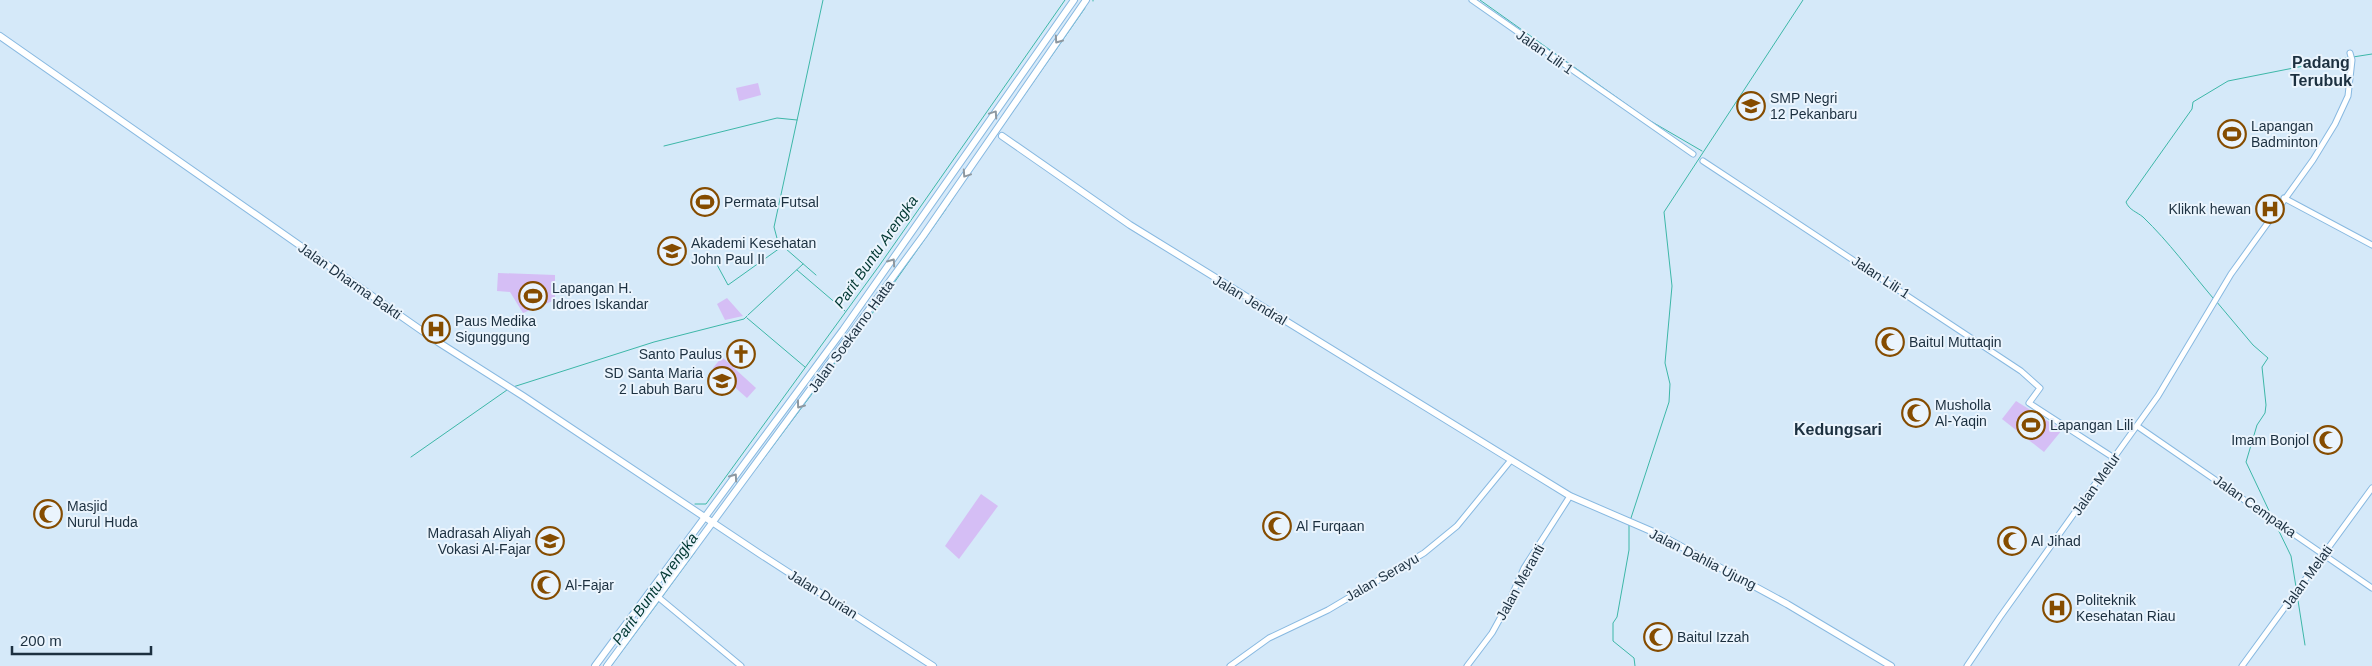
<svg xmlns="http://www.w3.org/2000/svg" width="2372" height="666" font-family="Helvetica,sans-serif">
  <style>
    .green { fill: #d5bef5 }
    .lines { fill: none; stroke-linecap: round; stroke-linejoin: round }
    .stream { stroke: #3db7a8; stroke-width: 1 }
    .minor-casing { stroke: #88b9e1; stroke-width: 7 }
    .major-casing { stroke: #88b9e1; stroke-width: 8 }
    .minor { stroke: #fff; stroke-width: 5 }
    .major { stroke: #fff; stroke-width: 6 }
    .oneway { stroke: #8e98a0 }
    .labels { text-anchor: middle; stroke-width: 4; stroke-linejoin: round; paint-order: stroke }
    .street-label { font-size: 14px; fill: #1c3040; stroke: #eaf4fd }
    .poi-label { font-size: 14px; fill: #1c3040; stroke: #eaf4fd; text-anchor: start }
    .water-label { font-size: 15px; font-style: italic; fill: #003731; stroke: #eaf4fd }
    .quarter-label { font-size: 16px; font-weight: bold; fill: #1c3040; stroke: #eaf4fd }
  </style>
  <rect width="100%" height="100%" fill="#d5e9f9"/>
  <g class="green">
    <polygon points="758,83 761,95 739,101 736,88"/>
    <polygon points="498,273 555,275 555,300 523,313 510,292 497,291"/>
    <polygon points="727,298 743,316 725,320 717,304"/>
    <polygon points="722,357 756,388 747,398 713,368"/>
    <polygon points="2016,401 2062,430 2044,452 2002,419"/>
    <polygon points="981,494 998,506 959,559 945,546"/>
  </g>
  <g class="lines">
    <g class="stream">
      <polyline points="1480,0 1647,119 1702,151"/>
      <polyline points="1093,1 1093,0"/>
      <polyline points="2353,57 2372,54"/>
      <polyline points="995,137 1085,8"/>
      <polyline points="664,146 777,118 797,120"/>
      <polyline points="948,206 959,189"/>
      <polyline points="715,261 728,285 780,248 779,243"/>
      <polyline points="797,270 845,311"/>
      <polyline points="816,275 778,242 774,227 823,0"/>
      <path d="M2213,298C2190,271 2169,242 2143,217C2137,212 2129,210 2126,202L2192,109L2193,102L2228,81L2349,57"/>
      <polyline points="2216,301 2253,345 2268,358 2262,367 2266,405 2265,413 2257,425 2246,462 2272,517"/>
      <polyline points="748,315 803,264"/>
      <polyline points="747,318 805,367"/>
      <polyline points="513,387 654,342 744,319 747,316"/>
      <polyline points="411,457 507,390"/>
      <polyline points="755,470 877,307 946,209"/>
      <polyline points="695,504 706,504 879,266 1065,0"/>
      <polyline points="1630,521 1669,402 1670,384 1665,363 1672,286 1664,212 1803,0"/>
      <polyline points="1629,524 1629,550 1617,617 1613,623 1613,641 1634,658 1635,666"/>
      <polyline points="2276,525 2291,556 2296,587"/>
      <polyline points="2297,594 2305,645"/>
      <polyline points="662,597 695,552"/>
      <polyline points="611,666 660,600"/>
    </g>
    <defs>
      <g id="minor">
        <polyline points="1472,0 1693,154"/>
        <polyline points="1703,161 2021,371 2040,388 2029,403 2114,458"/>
        <polyline points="2284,198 2372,245"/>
        <polyline points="2137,426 2372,588"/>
        <polyline points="658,597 741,666"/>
        <polyline points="1230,666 1269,638 1328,610 1424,553 1457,526 1511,460"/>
        <polyline points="1467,666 1492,633 1508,604 1524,568 1570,496"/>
        <polyline points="1967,666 2000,617 2158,396 2231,274 2313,160 2335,124 2348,96 2352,60 2350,53"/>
        <polyline points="2242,666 2372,488"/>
      </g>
      <g id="major">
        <polyline points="0,36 438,342 523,396 760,554 933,666"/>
        <polyline points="1002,136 1130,225 1570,496 1658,534 1787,604 1891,666"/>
        <polyline points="595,666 843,330 1074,0"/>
        <polyline points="607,666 923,236 1086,0"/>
      </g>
    </defs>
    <use href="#minor" class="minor-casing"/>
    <use href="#major" class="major-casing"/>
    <use href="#minor" class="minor"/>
    <use href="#major" class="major"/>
  </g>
  <defs><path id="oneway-chevron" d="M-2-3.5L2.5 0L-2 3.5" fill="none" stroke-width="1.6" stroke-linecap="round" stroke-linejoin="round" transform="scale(1.25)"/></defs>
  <g class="oneway">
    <use href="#oneway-chevron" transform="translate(1058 40) rotate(125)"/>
    <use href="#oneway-chevron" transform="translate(994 114) rotate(-56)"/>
    <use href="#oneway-chevron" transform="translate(966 174) rotate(124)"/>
    <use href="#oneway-chevron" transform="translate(892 262) rotate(-55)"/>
    <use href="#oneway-chevron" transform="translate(800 405) rotate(126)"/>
    <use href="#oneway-chevron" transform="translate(734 477) rotate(-55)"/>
  </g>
  <defs>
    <symbol id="school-ring" viewBox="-11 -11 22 22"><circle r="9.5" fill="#eaf4fd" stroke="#854c00" stroke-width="1.5"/><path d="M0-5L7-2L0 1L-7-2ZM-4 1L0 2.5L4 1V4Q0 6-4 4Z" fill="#854c00"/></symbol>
    <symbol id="stadium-ring" viewBox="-11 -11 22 22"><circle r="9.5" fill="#eaf4fd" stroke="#854c00" stroke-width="1.5"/><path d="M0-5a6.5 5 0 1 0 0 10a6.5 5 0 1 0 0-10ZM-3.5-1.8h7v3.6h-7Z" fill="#854c00"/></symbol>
    <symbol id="hospital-ring" viewBox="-11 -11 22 22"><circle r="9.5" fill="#eaf4fd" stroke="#854c00" stroke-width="1.5"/><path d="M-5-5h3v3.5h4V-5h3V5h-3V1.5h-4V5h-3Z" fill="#854c00"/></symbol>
    <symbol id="university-ring" viewBox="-11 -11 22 22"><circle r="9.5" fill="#eaf4fd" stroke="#854c00" stroke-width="1.5"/><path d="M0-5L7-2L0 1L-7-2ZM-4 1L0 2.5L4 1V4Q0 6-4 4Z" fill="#854c00"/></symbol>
    <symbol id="mosque-ring" viewBox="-11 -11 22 22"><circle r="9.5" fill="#eaf4fd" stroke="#854c00" stroke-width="1.5"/><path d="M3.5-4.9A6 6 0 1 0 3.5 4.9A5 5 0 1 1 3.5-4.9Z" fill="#854c00"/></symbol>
    <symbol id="church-ring" viewBox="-11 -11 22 22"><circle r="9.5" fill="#eaf4fd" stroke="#854c00" stroke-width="1.5"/><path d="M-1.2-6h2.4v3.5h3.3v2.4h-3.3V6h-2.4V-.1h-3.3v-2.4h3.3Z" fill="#854c00"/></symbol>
  </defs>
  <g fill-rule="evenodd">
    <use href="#school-ring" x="1735" y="90" width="32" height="32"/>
    <use href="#stadium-ring" x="2216" y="118" width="32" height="32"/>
    <use href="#stadium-ring" x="689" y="186" width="32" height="32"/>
    <use href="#hospital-ring" x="2254" y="193" width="32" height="32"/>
    <use href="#university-ring" x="656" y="235" width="32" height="32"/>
    <use href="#stadium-ring" x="517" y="280" width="32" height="32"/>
    <use href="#hospital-ring" x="420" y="313" width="32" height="32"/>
    <use href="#mosque-ring" x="1874" y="326" width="32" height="32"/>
    <use href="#church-ring" x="725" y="338" width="32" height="32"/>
    <use href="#school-ring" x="706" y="365" width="32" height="32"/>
    <use href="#mosque-ring" x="1900" y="397" width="32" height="32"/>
    <use href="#stadium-ring" x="2015" y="409" width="32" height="32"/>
    <use href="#mosque-ring" x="2312" y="424" width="32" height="32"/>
    <use href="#mosque-ring" x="32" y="498" width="32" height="32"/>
    <use href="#mosque-ring" x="1261" y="510" width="32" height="32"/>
    <use href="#school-ring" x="534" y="525" width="32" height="32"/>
    <use href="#mosque-ring" x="1996" y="525" width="32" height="32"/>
    <use href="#mosque-ring" x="530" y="569" width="32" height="32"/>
    <use href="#hospital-ring" x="2041" y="592" width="32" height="32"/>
    <use href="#mosque-ring" x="1642" y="621" width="32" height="32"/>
  </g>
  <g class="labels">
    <g class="street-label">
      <text transform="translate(1545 52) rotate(35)" y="5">Jalan Lili 1</text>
      <text transform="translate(1881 277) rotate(33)" y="5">Jalan Lili 1</text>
      <text transform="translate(350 281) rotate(35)" y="5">Jalan Dharma Bakti</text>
      <text transform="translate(1250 300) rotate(31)" y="5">Jalan Jendral</text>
      <text transform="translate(851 336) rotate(-54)" y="5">Jalan Soekarno Hatta</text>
      <text transform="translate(2096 484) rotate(-55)" y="5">Jalan Melur</text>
      <text transform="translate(2255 506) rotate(35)" y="5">Jalan Cempaka</text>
      <text transform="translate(1703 559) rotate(27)" y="5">Jalan Dahlia Ujung</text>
      <text transform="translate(1382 577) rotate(-30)" y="5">Jalan Serayu</text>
      <text transform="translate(2307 577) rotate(-54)" y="5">Jalan Melati</text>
      <text transform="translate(1520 582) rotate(-61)" y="5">Jalan Meranti</text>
      <text transform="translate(823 594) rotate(32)" y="5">Jalan Durian</text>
    </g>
    <g class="poi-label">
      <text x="1770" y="103">SMP Negri<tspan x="1770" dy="16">12 Pekanbaru</tspan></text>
      <text x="2251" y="131">Lapangan<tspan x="2251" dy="16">Badminton</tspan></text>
      <text x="724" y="207">Permata Futsal</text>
      <text x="2251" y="214" text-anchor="end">Kliknk hewan</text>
      <text x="691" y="248">Akademi Kesehatan<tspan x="691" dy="16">John Paul II</tspan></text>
      <text x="552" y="293">Lapangan H.<tspan x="552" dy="16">Idroes Iskandar</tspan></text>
      <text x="455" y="326">Paus Medika<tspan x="455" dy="16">Sigunggung</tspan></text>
      <text x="1909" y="347">Baitul Muttaqin</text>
      <text x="722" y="359" text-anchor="end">Santo Paulus</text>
      <text x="703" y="378" text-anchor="end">SD Santa Maria<tspan x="703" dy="16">2 Labuh Baru</tspan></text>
      <text x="1935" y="410">Musholla<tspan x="1935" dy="16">Al-Yaqin</tspan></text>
      <text x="2050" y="430">Lapangan Lili</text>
      <text x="2309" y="445" text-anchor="end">Imam Bonjol</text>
      <text x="67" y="511">Masjid<tspan x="67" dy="16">Nurul Huda</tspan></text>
      <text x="1296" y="531">Al Furqaan</text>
      <text x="531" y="538" text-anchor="end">Madrasah Aliyah<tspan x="531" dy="16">Vokasi Al-Fajar</tspan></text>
      <text x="2031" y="546">Al Jihad</text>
      <text x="565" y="590">Al-Fajar</text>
      <text x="2076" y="605">Politeknik<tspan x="2076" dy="16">Kesehatan Riau</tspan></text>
      <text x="1677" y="642">Baitul Izzah</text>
    </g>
    <g class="water-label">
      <text transform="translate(876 252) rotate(-55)" y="5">Parit Buntu Arengka</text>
      <text transform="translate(655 589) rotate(-54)" y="5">Parit Buntu Arengka</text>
    </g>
    <g class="quarter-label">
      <text x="2321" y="68">Padang<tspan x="2321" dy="18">Terubuk</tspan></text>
      <text x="1838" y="435">Kedungsari</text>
    </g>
  </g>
  <path d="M12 646v8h139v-8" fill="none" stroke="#1c3040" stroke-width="2.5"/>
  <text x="20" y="646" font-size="15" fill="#1c3040" stroke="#eaf4fd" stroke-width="4" paint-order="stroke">200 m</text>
</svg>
